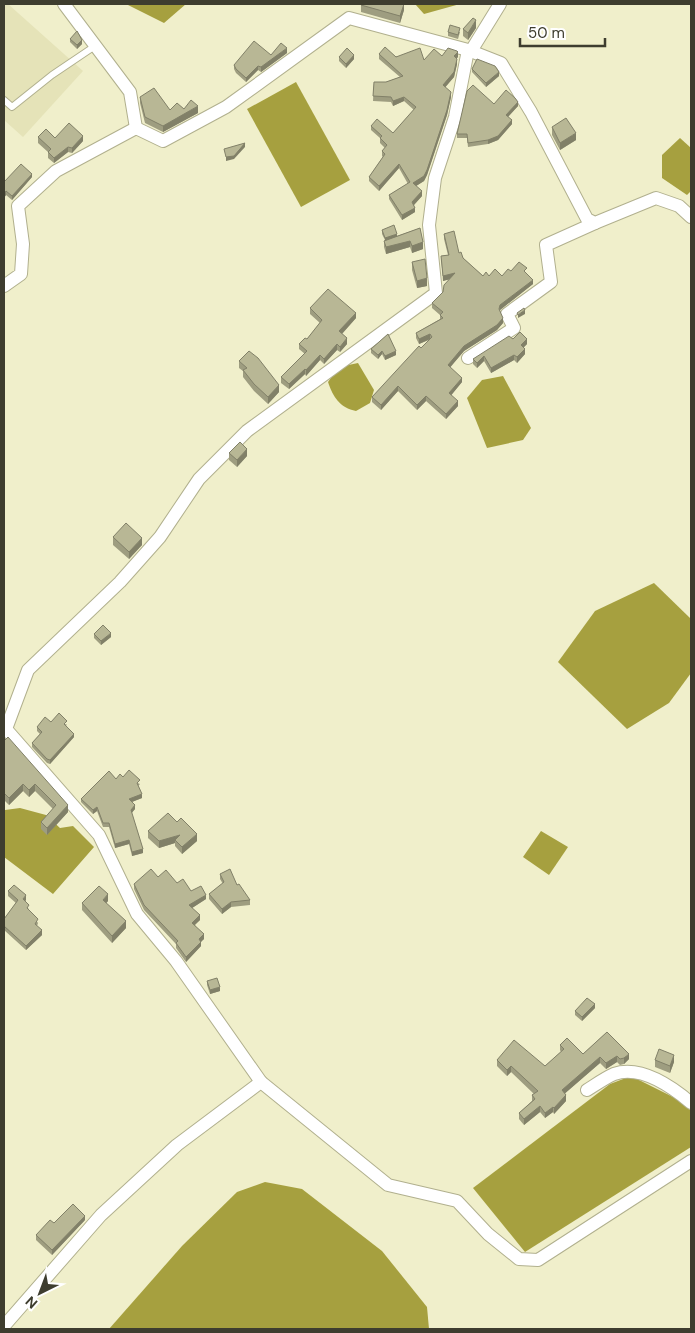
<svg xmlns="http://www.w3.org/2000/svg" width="695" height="1333" font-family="'DM Sans',sans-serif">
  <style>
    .built { fill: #e5e3b8 }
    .water { fill: #a6a03f }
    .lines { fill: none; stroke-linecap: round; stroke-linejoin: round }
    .lane-casing { stroke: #b1b08e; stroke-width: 8 }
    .street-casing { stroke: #b1b08e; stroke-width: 14 }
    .lane { stroke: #fff; stroke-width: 6 }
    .street { stroke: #fff; stroke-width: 12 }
    .wall { fill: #9e9d80 }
    .shaded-wall { fill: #818068 }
    .building { fill: #b8b795; stroke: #818068 }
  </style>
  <rect width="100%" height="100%" fill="#f0efcb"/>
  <polygon class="built" points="4,4 8,4 83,71 23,137 4,120"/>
  <g class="water">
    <polygon points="126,4 186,4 164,23"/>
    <polygon points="415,4 460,4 424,14"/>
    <polygon points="296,82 350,180 301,207 247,109"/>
    <polygon points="680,138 691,148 691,191 687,195 662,178 662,155"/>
    <path d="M358,363L374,390L370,403L356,411C340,408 333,397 328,382L339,367Z"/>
    <polygon points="503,376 531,428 523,440 487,448 467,398 482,380"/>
    <polygon points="654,583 691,619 691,673 669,703 627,729 558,662 595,611"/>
    <polygon points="20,808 46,815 60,828 73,826 94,847 53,894 4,857 5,810"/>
    <polygon points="541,831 568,847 549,875 523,857"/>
    <polygon points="631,1076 681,1101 691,1111 691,1147 525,1252 473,1188 610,1084"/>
    <polygon points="265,1182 302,1189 382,1251 427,1307 429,1329 109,1329 182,1246 237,1192"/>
  </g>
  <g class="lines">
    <defs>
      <polyline id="lane" points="4,100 12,107 52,75 95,46"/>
      <g id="street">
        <polyline points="64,4 130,92 136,128"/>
        <polyline points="471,51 500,4"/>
        <polyline points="4,286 21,274 23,244 18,206 56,171 136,128 163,141 226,107 349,18 468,50 501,63 531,112 587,219 595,223 656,198 679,206 691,217"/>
        <polyline points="468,358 514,328 507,314 551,282 546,245 595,223"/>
        <polyline points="261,1082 176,961 137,914 99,835 6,729 28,670 120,582 160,537 199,479 247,431 436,293 429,225 435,178 455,117 468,50"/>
        <path d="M587,1090C595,1085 605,1078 614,1074C641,1065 671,1086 691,1103"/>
        <polyline points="4,1326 101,1215 177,1145 261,1082 388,1185 457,1201 488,1234 519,1259 538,1260 691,1161"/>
      </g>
    </defs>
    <use href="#lane" class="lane-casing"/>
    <use href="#street" class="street-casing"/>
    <use href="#lane" class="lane"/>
    <use href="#street" class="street"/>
  </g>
  <g class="wall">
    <polygon points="404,4 404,10 400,23 361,12 361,5"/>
    <polygon points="476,28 468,40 463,36 463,29"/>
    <polygon points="448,32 460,32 458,39 448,36"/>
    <polygon points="70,39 82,44 77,49 70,42"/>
    <polygon points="287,53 261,72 258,70 246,82 236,73 234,69 234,65 271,55"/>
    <polygon points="379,54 424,60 442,56 458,57 456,59 457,64 454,77 445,87 451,97 447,115 427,175 424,181 416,186 422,196 414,205 415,212 402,220 389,199 389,195 408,184 399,168 379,191 369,181 369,177 383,157 382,156 382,151 385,148 380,143 380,138 371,130 371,126 393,133 414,110 404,101 393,106 391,102 373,101 374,82 386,82 400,77 379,59"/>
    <polygon points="339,57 354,59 346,68 339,61"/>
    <polygon points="472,69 499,76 486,87 472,72"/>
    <polygon points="140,97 170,110 184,109 198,113 163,132 145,123 140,103"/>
    <polygon points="494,104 518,106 508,117 512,124 498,140 488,144 468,147 467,138 457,138 457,134"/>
    <polygon points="552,127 576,140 560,150 552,135"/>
    <polygon points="38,137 55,138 83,141 72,153 68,152 54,163 48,158 48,152 38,143"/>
    <polygon points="32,177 12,200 6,195 4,198 4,182"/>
    <polygon points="420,228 423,249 412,253 410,247 386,254 384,247 384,241 385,240 382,234 382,230 397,236"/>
    <polygon points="444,234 463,258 483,276 502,276 511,271 527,274 533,284 500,310 503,323 497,330 464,351 450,367 462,382 451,395 458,406 446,419 426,401 417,410 398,391 381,410 372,402 372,397 429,340 419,344 416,338 416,333 440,319 440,315 432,308 432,303 443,292 449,279 443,281 441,256 448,255 444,239"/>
    <polygon points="412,262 427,286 417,288 412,270"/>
    <polygon points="310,308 356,318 342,334 347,344 340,352 337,350 324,364 320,360 306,376 305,374 289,389 281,383 281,377 305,354 299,349 299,344 307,339 320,323 310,314"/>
    <polygon points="388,334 396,355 385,360 382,354 378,359 371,353 371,349"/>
    <polygon points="513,339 527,344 524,347 525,354 517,363 514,360 491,373 484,361 477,368 473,364 473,359"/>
    <polygon points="239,361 279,392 268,404 254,391 243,377 243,371 239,368"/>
    <polygon points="229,453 247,456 237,467 229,460"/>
    <polygon points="113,537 142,545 129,559 113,545"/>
    <polygon points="94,634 111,637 101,645 94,638"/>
    <polygon points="67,724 66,725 74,737 50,764 47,763 32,747 32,743 40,734 37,731 37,727"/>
    <polygon points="4,741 68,812 47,835 41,829 41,822 53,809 35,791 29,797 23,791 9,805 4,800"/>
    <polygon points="123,777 140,784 138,786 142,798 132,802 135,809 131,813 143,853 132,856 129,844 115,848 109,827 103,827 97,811 93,814 81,802 81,799"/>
    <polygon points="148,831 197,841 182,854 175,846 175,843 159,848 148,838"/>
    <polygon points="220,874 237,885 250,900 250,905 231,907 222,914 209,899 209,894 223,884 220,879"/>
    <polygon points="158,877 177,883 206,899 192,908 200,920 195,925 204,939 201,941 201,946 186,962 176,948 176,944 144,910 134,889 134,884"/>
    <polygon points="8,891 26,900 25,901 29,910 38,923 37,926 42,935 26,950 4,930 4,919 16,903 8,896"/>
    <polygon points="108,901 106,903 126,928 112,943 82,910 82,903"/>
    <polygon points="207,981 220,991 210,994 207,985"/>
    <polygon points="595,1008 582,1021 575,1015 575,1011"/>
    <polygon points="607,1032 629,1059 624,1064 620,1065 617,1062 606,1069 600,1063 565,1093 566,1101 554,1114 553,1112 545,1118 540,1112 524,1125 519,1119 519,1113 532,1101 532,1095 534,1094 511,1072 507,1076 497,1066 497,1060 545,1066 561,1052 560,1050 560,1045 583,1054"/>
    <polygon points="655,1060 674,1062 670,1073 655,1067"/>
    <polygon points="85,1220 52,1255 36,1240 36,1235"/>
  </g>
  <g class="shaded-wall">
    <polygon points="404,4 404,10 400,23 400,16"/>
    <polygon points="476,20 476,28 468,40 468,33"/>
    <polygon points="82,40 82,44 77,49 77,45"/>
    <polygon points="287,48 287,53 261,72 261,67"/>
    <polygon points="458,52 458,57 454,61 454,56"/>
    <polygon points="354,55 354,59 346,68 346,64"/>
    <polygon points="457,59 457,64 454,77 443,90 443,85"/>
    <polygon points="258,66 258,70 246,82 246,78"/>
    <polygon points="499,72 499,76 486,87 486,83"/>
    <polygon points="451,92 451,97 447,115 427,175 424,181 413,188 413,183"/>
    <polygon points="404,97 404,101 393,106 393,101"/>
    <polygon points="518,102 518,106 506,119 506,115"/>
    <polygon points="198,106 198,113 163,132 163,126"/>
    <polygon points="512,120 512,124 498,140 488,144 488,140"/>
    <polygon points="576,133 576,140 560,150 560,143"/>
    <polygon points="83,136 83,141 72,153 72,148"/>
    <polygon points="245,143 245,147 234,159 226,161 226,157"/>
    <polygon points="68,147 68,152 54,163 54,158"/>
    <polygon points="399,164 399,168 379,191 379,186"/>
    <polygon points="32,174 32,177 12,200 12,196"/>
    <polygon points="6,191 6,195 4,198 4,194"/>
    <polygon points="422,191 422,196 412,207 412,202"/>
    <polygon points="415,208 415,212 402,220 402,215"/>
    <polygon points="397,234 397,237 385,242 385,238"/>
    <polygon points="410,241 410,247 386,254 386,247"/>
    <polygon points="423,242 423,249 412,253 412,246"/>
    <polygon points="455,273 455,278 443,281 443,276"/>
    <polygon points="427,278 427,286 417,288 417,281"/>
    <polygon points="533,280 533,284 500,310 499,314 500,305"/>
    <polygon points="525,310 525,314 518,318 518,315"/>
    <polygon points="356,313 356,318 339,337 339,331"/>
    <polygon points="503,318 503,323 497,330 464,351 448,370 448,365 464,346"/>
    <polygon points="430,334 430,339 419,344 419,339"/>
    <polygon points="347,338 347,344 340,352 340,347"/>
    <polygon points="527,339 527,344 521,350 521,345"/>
    <polygon points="337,344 337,350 324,364 324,359"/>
    <polygon points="525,349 525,354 517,363 517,357"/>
    <polygon points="382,351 382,354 378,359 378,355"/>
    <polygon points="396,351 396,355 385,360 385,356"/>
    <polygon points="320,355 320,360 306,376 306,370"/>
    <polygon points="514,355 514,360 491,373 491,368"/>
    <polygon points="484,356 484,361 477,368 477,363"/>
    <polygon points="305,369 305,374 289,389 289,384"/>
    <polygon points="462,378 462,382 449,398 449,393"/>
    <polygon points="279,385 279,392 268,404 268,397"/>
    <polygon points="398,386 398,391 381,410 381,405"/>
    <polygon points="426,396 426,401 417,410 417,405"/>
    <polygon points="458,401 458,406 446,419 446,414"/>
    <polygon points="247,449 247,456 237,467 237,460"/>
    <polygon points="142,538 142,545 129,559 129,552"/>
    <polygon points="111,633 111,637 101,645 101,641"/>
    <polygon points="74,734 74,737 50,764 50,760"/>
    <polygon points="23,784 23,791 9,805 9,798"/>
    <polygon points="35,784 35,791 29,797 29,790"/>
    <polygon points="142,794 142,798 129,803 129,799"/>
    <polygon points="68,805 68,812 47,835 47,828"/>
    <polygon points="135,805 135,809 131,814 131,810"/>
    <polygon points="97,807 97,811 93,814 93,810"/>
    <polygon points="197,834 197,841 182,854 182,847"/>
    <polygon points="180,835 175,840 175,843 159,848 159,841"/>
    <polygon points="129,840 129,844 115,848 115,844"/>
    <polygon points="143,849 143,853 132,856 132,852"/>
    <polygon points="108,894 108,901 103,907 103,900"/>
    <polygon points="26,895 26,900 23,904 23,899"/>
    <polygon points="206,895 206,899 189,910 189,905"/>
    <polygon points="231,902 231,907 222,914 222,909"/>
    <polygon points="200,915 200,920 192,927 192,923"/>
    <polygon points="126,921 126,928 112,943 112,936"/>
    <polygon points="42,930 42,935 26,950 26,946"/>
    <polygon points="204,934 204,939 199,944 199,939"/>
    <polygon points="201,942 201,946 186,962 186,957"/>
    <polygon points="220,987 220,991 210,994 210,990"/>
    <polygon points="595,1004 595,1008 582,1021 582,1017"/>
    <polygon points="629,1054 629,1059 624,1064 624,1058"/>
    <polygon points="674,1055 674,1062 670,1073 670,1066"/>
    <polygon points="617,1056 617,1062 606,1069 606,1063"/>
    <polygon points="600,1057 600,1063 562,1096 562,1090"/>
    <polygon points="511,1066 511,1072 507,1076 507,1070"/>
    <polygon points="566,1095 566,1101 554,1114 554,1108"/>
    <polygon points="540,1106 540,1112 524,1125 524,1119"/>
    <polygon points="553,1107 553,1112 545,1118 545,1113"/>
    <polygon points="85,1216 85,1220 52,1255 52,1250"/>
  </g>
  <g class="building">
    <polygon points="362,4 404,4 400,16 361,5"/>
    <polygon points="473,18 476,20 468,33 463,29"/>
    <polygon points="450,25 460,28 458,35 448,32"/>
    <polygon points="77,31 82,40 77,45 70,39"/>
    <polygon points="254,41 271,55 281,43 287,48 261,67 258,66 246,78 236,69 234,65"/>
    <polygon points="385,47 396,57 420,48 424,60 434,49 442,56 448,48 457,51 458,52 454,56 457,59 454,72 443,85 451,92 447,110 427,170 424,176 413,183 422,191 412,202 415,208 402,215 389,195 410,182 399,164 379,186 369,177 385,154 382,151 387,145 380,138 382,136 371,126 377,119 393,133 416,107 404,97 393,101 391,97 373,96 374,82 386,82 403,76 379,54"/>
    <polygon points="347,48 354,55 346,64 339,57"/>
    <polygon points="477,59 495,66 499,72 486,83 472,69"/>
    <polygon points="473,85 494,104 506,90 515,98 518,102 506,115 512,120 498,136 488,140 468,143 467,134 457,134 467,91"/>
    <polygon points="154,88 170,110 177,103 184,109 191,100 198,106 163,126 145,117 140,97"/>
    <polygon points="566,118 576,133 560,143 552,127"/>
    <polygon points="69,123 83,136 72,148 68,147 54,158 48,152 51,149 38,137 46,129 55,138"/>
    <polygon points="245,143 234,156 226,157 224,149"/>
    <polygon points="21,164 32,174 12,196 6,191 4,194 4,182"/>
    <polygon points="394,225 397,234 385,238 382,230"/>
    <polygon points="420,228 423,242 412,246 410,241 386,247 384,241"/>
    <polygon points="454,231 459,253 461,252 463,258 483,276 486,272 489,276 495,269 502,276 508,269 511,271 519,262 527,268 524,271 533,280 500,305 499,309 503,318 497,325 464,346 448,365 462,378 449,393 458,401 446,414 426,396 417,405 398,386 381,405 372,397 419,346 421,348 432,337 430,334 419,339 416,333 443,318 440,315 443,312 432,303 443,292 444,285 455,273 443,276 441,256 449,255 444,234"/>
    <polygon points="425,259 427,278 417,281 412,262"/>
    <polygon points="328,289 356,313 339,331 347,338 340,347 337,344 324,359 320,355 306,370 305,369 289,384 281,377 307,351 299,344 305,338 307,339 322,320 310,308"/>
    <polygon points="524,308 525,310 518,315 517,313"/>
    <polygon points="520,332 527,339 521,345 525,349 517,357 514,355 491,368 484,356 477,363 473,359 509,336 513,339"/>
    <polygon points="388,334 396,351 385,356 382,351 378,355 371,349"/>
    <polygon points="249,351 258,358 279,385 268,397 254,384 243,370 247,368 239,361"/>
    <polygon points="240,442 247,449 237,460 229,453"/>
    <polygon points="126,523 142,538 129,552 113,537"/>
    <polygon points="103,625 111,633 101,641 94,634"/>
    <polygon points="59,713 67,721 64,724 74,734 50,760 47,759 32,743 42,732 37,727 45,717 51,722"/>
    <polygon points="8,737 68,805 47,828 41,822 56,805 35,784 29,790 23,784 9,798 4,793 4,741"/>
    <polygon points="129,770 140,780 137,783 142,794 129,799 135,805 131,810 143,849 132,852 129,840 115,844 109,823 103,823 97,807 93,810 81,799 109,771 116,779 120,774 123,777"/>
    <polygon points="168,813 177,822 181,818 197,834 182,847 175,840 180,835 159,841 148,831"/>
    <polygon points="151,869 158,877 166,870 177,883 183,879 191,891 201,886 206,895 189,905 200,915 192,923 204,934 199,939 201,942 186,957 176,943 178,941 144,905 134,884"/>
    <polygon points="230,869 237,885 239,884 250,900 231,902 222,909 209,894 224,882 220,874"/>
    <polygon points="14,885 26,895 23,899 29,905 27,908 38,919 35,924 42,930 26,946 4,926 4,919 18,900 8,891"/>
    <polygon points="99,886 108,894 103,900 126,921 112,936 82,903"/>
    <polygon points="217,978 220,987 210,990 207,981"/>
    <polygon points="587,998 595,1004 582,1017 575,1011"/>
    <polygon points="607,1032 629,1054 624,1058 620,1059 617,1056 606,1063 600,1057 562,1090 566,1095 554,1108 553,1107 545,1113 540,1106 524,1119 519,1113 535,1099 532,1095 538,1091 511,1066 507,1070 497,1060 514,1040 545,1066 564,1049 560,1045 567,1038 583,1054"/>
    <polygon points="659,1049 674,1055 670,1066 655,1060"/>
    <polygon points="73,1204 85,1216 52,1250 36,1235 50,1220 54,1223"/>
  </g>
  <rect width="695" height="1333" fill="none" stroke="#3e3d2f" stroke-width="10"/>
  <g transform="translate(40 1293) rotate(222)" stroke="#ffffff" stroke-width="4" paint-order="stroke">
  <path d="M0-4L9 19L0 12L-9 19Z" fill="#3e3d2f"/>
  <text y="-8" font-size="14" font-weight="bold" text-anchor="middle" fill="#3e3d2f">N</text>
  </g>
  <path d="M520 38v8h85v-8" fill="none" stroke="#3e3d2f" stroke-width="2.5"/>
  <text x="528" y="38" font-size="15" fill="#3e3d2f" stroke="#ffffff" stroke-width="4" paint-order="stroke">50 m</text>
</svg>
